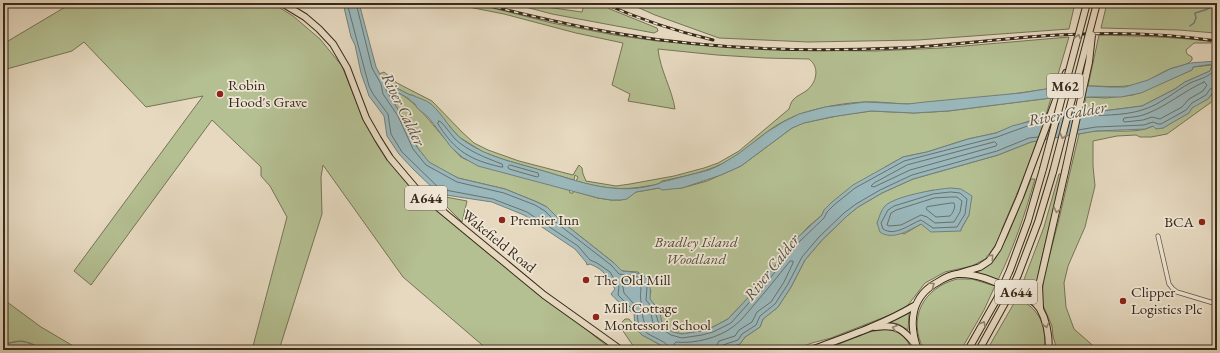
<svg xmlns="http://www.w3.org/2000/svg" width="1220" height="353" font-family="'EB Garamond',serif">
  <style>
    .green { fill: #b4bf92; stroke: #767456; fill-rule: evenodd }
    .water { fill: #9ab8bc; stroke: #737f7b; fill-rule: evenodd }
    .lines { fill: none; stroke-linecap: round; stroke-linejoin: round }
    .shore { stroke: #69716b; stroke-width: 1 }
    .stream { stroke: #737f7b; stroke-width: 1.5 }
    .street-casing { stroke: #645644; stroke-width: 5 }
    .highway-casing { stroke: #382a1a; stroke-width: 8 }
    .street { stroke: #efe6d6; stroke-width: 3.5 }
    .highway { stroke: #e6d9c0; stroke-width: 6 }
    .rail-casing { stroke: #382a1a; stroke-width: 3 }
    .rail { stroke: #efe6d6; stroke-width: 1.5; stroke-dasharray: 4.5; stroke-linecap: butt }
    .highway-bridge-casing { stroke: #382a1a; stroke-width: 8; stroke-linecap: butt }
    .highway-bridge { stroke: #e6d9c0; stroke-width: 6 }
    .oneway { stroke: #8f826d }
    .poi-dot { fill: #8f2418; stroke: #efe6d6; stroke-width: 1.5 }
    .labels { text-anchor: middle; stroke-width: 3.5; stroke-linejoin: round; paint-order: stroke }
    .shield { fill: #efe6d6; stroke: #6f6252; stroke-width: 1 }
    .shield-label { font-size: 14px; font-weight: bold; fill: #382a1a }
    .poi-label { font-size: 15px; fill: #382a1a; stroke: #efe6d6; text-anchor: start }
    .street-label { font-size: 15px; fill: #382a1a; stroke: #efe6d6 }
    .park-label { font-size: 15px; font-style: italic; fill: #574f38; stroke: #efe6d6 }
    .water-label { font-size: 16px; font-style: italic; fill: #504e42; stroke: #efe6d6 }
  </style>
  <rect width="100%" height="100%" fill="#e6d9c0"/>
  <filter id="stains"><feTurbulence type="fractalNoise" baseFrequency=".005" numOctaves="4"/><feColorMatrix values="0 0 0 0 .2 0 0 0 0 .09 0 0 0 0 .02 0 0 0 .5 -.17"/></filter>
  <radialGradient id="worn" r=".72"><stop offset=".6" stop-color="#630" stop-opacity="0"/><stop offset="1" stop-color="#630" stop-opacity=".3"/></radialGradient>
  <g class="green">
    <polygon points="72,3 272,3 293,16 320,39 342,66 365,123 396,170 421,196 612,350 488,350 403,277 323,165 321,177 322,214 279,350 252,350 287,217 270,186 261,176 261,167 212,120 91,285 74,271 203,96 146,107 84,42 72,51 3,70 3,44"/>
    <path d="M448,3H473L552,23L614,35L657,41L783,50L876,51L941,48L1069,37L1054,88C1007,95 956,102 909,104C894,104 879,101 864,102C846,103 827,106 810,111C795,115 780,122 767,132C754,141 744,152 731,159C709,172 685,176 662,181C658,185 653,185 647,186C623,191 600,188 576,181L578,177L575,175L574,180L505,160L483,152L459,137L431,105L412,95H410L383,81L379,74L384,72L397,83L432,101L462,132L474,143L488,150L519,161L573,175L579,165L582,168L583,174L586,181L616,186L630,184L674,176L704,168L718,163L739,151L789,109C790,106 791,102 793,100C796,96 802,94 806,91C817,83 820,67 809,59L765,58L717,55L658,49C660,70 672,89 675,109L628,101L630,94L612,85L623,43L576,33L504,14Z"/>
    <polygon points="517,3 582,12 583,8 577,3 599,3 610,9 657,28 658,31 654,33 552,14 518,5"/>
    <polygon points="628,3 1075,3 1069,29 918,40 808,42 719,38 655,15"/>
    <polygon points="1107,3 1217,3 1217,26 1215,33 1179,30 1101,28"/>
    <path d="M1099,35C1136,36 1173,37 1209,41L1211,43H1194L1186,50L1187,54L1192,57V60C1187,66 1177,66 1170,69C1162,72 1155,77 1147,81C1128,89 1109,86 1088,86Z"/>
    <polygon points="1212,65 1210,71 1185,82 1175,89 1142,106 1103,111 1083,112 1086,97 1106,98 1133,95 1192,70 1193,67"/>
    <path d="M385,86C415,98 426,118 447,141C451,146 456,153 461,157C467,161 477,163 484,165C512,174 541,181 569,189L570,193H573L574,191L598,198L611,200H621L636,192L659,188H682L707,181L741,166L792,128L803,123L842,115L871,111L914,113L948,111L1051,98L1046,115L996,133L968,139L927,152L903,157L887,166L824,210L822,215L808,227L788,249L760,285L728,319L711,328L701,331L682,334L673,332L663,326L656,306L649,299L651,291L638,272L622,271L614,263L561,221L547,207L537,202L505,189L458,178L429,163L417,147L401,114L387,92Z"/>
    <path d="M1217,89V98L1167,134L1151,137H1140L1136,135L1117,136L1093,141V166L1095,186L1085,227L1068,266L1064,283L1066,307L1074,329L1098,350H1057L1053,336L1052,326L1042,303L1043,280L1058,223L1079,134C1085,133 1091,131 1097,131C1114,130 1139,134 1153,126L1163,128L1190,111C1193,103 1202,103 1208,98C1212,96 1213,92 1217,89Z"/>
    <path d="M1037,141L1027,170L1002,229L1000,238L987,258L972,266L945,272L925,283L908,305L900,311L831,338L812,343L793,350H721L740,344L745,337L760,327L763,319L778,307L791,287L805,260L822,240L847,216L858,207L882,193L913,179L998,155L1031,142ZM933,190L969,215L961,229L921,224L904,234L877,223L885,207L892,202Z"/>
    <polygon points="1059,174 1062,174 1040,266 1038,279 1037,302 1020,290 1044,227"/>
    <path d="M1031,179H1035C1025,214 1014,247 998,280L975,273L986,267L995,259L1007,237Z"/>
    <polygon points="435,195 467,201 462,222"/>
    <path d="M957,279H972L995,286L984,310L961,350H924C907,318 923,288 957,279Z"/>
    <path d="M1017,298C1039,308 1048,327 1044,350H987Z"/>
    <polygon points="3,299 41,327 80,350 3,350"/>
    <polygon points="909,313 908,330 898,324 889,322"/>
    <polygon points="625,319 629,319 642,335 670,350 636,350 621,328 622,322"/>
    <path d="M886,329C900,331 906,337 912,350H817L839,344L869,332Z"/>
  </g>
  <g class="water">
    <path d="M343,3H359L376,67L381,76L383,81L410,95H412C418,98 426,100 431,104C444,115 451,133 466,142C488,157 513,162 537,169C572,179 608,194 645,187C650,186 657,185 662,182L709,170L720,165L738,154L767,132L783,122L799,114L825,107L865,102L908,104L925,102L1021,93L1052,88L1090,86L1110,87H1125L1148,80L1170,69L1190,63L1217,61V89L1213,92L1208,99L1192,108L1189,113L1163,128L1156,129L1153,126L1145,129L1096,131L1031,142L998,155L913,179L882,193L858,207L847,216L822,240L805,260L791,287L778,307L763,319L760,327L745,337L740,344L721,350H670L642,335L635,327L634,313C627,310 615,299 611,294L615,289C607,277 605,270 590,264L587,265L586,262L575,249L524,215L492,202L439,194L413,169L399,154L387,136L384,116L369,96L366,87L361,73L355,45L351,37ZM1212,64V67L1210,71L1185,82L1175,89L1142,106L1103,111L1045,115L1032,121L1012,126L996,133L968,139L927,152L903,157L853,185L832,202L824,210L822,215L796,239L760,285L728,319L711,328L701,331L682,334L673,332L663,326L659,310L650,299C652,275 644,273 622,271L614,263L561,221L547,207L537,202L505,189L458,178L429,162L417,147L401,114L387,92L385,87L386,86L408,98L415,104L417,108L429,118L451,147L462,157L478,166L598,198L611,200H621L627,199L636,192L659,188L662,190L682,188L721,175L741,166L792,128L804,123L831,117L871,111L914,113L948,111L1051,98L1090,97H1121L1141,93L1192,70L1193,67Z"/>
    <path d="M951,188L961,189L972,196L969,215L961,229V231L931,232L921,224C910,230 892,241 880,232L877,223C879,218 881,210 885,206C895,196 936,189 951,188Z"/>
  </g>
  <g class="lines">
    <g class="shore">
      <path d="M347,3L369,86L373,94L388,114L391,134L402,152L440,189L493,199L527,212L578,246L590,260L597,263L610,272L619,287L618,295L630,307L637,311C638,315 637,321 639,324C643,337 669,339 670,350"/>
      <polyline points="356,3 372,68 381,84 383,94 398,116 413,149 426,165 457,182 504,193 535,205 545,211 558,224 611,265 619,274 636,276 643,281 647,287 646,300 655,311 660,328 671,335 682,338 702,335 713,332 731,323 763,287 799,242 824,218 827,212 834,205 855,188 904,161 997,137 1044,120"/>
      <path d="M1204,82L1207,85L1203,91L1189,99L1182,107L1160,119L1152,117L1143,120L1125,122L1123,121L1124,118C1131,117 1139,117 1146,114C1167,106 1184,91 1204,82Z"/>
      <path d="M1081,116C1101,115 1123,116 1142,110C1160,105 1175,91 1190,83C1201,78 1213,77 1217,65"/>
      <path d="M439,121L441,122C446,127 450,133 455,139C468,151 486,158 502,164L503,167H501C470,160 455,151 438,124Z"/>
      <polyline points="1078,130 1096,127 1144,125 1153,122 1158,124 1161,124 1186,110 1192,103 1206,95 1210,89 1217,86"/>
      <polygon points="995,142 997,144 996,146 910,170 874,187 871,186 874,183 907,165"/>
      <polygon points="510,165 538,173 539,176 537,177 509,169 508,167"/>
      <path d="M951,192L960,193L967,199L965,214L957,227L933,228L921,220C910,224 895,237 883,229L881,223L888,210L894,206L933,194Z"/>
      <polygon points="951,197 957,197 962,201 960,212 954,222 935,223 927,217 921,215 901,225 889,226 887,225 891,213 896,210 934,198"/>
      <path d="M951,203H954C956,207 953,213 950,216L936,217L926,209L927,207Z"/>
      <path d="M624,280C651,282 636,289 642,305L641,307L633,303L624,293L622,282Z"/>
      <path d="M643,307L651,314L654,328L653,330C642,326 644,318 641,309Z"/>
      <path d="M675,350L674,344L676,342C694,344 719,338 734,326C741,321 747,313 753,306C766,291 778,276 790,261H793V263L784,282L771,302L757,312L752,322L739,330L735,336L719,341L717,345L716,350"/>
      <polyline points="721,350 723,345 738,340 742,334 756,325 760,316 775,304 788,284 802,257 819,237 844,213 856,204 880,190 912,175 997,151 1029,138 1038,137"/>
    </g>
    <g class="stream">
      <polyline points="1190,26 1194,23 1196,18 1195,13 1205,10 1217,4"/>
      <path d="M3,345C21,339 26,340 43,350"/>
    </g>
    <defs>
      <polyline id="street" points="1158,236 1169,284 1173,289 1177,292 1217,304"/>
      <g id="highway">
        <polyline points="282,3 305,17 319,29 333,44 347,68 366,118 378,139 390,158 418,191 544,295 621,350"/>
        <polyline points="1010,270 1028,221 1043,169"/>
        <polyline points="957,274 980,267 989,261 998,248 1020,197 1066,73"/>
        <polyline points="1018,275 1038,222 1053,172"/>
        <polyline points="1040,308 1039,286 1065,172"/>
        <path d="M875,327C896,324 902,328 915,344"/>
        <path d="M811,350C846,337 882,325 914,306"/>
        <path d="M918,350C908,323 911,296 938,282C944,278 950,275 957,274C976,273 994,281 1010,289C1020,293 1034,299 1040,309C1047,321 1049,336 1049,350"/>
        <polyline points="968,350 998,297"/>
        <polyline points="979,350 1006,301"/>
      </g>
    </defs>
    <use href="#street" class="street-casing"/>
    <use href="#highway" class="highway-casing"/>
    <use href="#street" class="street"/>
    <use href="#highway" class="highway"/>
    <defs>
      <g id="rail">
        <path d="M479,3C526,15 573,26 621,34C709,49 808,52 897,48C950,46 1003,38 1057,35C1110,32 1164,33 1217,41"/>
        <path d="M603,3C639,19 675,31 713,40"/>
      </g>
    </defs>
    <use href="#rail" class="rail-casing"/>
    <use href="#rail" class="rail"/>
    <defs>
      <g id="highway-bridge">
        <polyline points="1043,169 1087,3"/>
        <polyline points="1053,172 1097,3"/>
        <polyline points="1065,172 1089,62 1092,35"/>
        <polyline points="998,297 1010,270"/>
        <polyline points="1006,301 1018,275"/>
      </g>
    </defs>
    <use href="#highway-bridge" class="highway-bridge-casing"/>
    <use href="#highway-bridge" class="highway-bridge"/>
  </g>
  <defs><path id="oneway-chevron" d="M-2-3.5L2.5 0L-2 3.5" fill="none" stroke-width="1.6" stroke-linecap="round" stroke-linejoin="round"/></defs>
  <g class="oneway">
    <use href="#oneway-chevron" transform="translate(1078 37) rotate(-75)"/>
    <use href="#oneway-chevron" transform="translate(1063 136) rotate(105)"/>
    <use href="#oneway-chevron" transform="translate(1057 210) rotate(103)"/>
    <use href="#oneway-chevron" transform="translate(991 257) rotate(-50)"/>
    <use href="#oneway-chevron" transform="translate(932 285) rotate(-35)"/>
    <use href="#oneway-chevron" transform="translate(983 324) rotate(-61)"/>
    <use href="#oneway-chevron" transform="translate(1046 325) rotate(76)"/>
    <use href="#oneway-chevron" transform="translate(895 328) rotate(-163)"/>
  </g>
  <g class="poi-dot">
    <circle cx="220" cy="94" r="4"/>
    <circle cx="502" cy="220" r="4"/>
    <circle cx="1202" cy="222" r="4"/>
    <circle cx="586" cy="280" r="4"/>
    <circle cx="1123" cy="301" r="4"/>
    <circle cx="596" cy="317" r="4"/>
  </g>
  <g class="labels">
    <g class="shield">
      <rect x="1047" y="74" width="36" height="24" rx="3"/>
      <rect x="405" y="186" width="42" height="24" rx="3"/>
      <rect x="995" y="280" width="42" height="24" rx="3"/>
    </g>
    <g class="shield-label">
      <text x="1065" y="91">M62</text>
      <text x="426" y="203">A644</text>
      <text x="1016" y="297">A644</text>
    </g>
    <g class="poi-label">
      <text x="228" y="90">Robin<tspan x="228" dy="17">Hood's Grave</tspan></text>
      <text x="510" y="225">Premier Inn</text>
      <text x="1194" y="227" text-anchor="end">BCA</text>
      <text x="594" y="285">The Old Mill</text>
      <text x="1131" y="297">Clipper<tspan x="1131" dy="17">Logistics Plc</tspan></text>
      <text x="604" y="313">Mill Cottage<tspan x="604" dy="17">Montessori School</tspan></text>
    </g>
    <g class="street-label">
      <text transform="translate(499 241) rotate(39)" y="5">Wakefield Road</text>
    </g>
    <g class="park-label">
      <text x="696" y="247">Bradley Island<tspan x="696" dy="17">Woodland</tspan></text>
    </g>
    <g class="water-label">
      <text transform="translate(404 109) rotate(64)" y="6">River Calder</text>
      <text transform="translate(1067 113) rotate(-10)" y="6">River Calder</text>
      <text transform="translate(771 267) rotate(-52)" y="6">River Calder</text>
    </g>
  </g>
  <rect width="1220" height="353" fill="none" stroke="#e6d9c0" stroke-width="16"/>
  <rect x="4" y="4" width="1212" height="345" fill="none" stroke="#382a1a" stroke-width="2"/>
  <rect x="8" y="8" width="1204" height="337" fill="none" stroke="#382a1a"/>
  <rect width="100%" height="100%" filter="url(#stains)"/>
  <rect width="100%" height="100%" fill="url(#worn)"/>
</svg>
